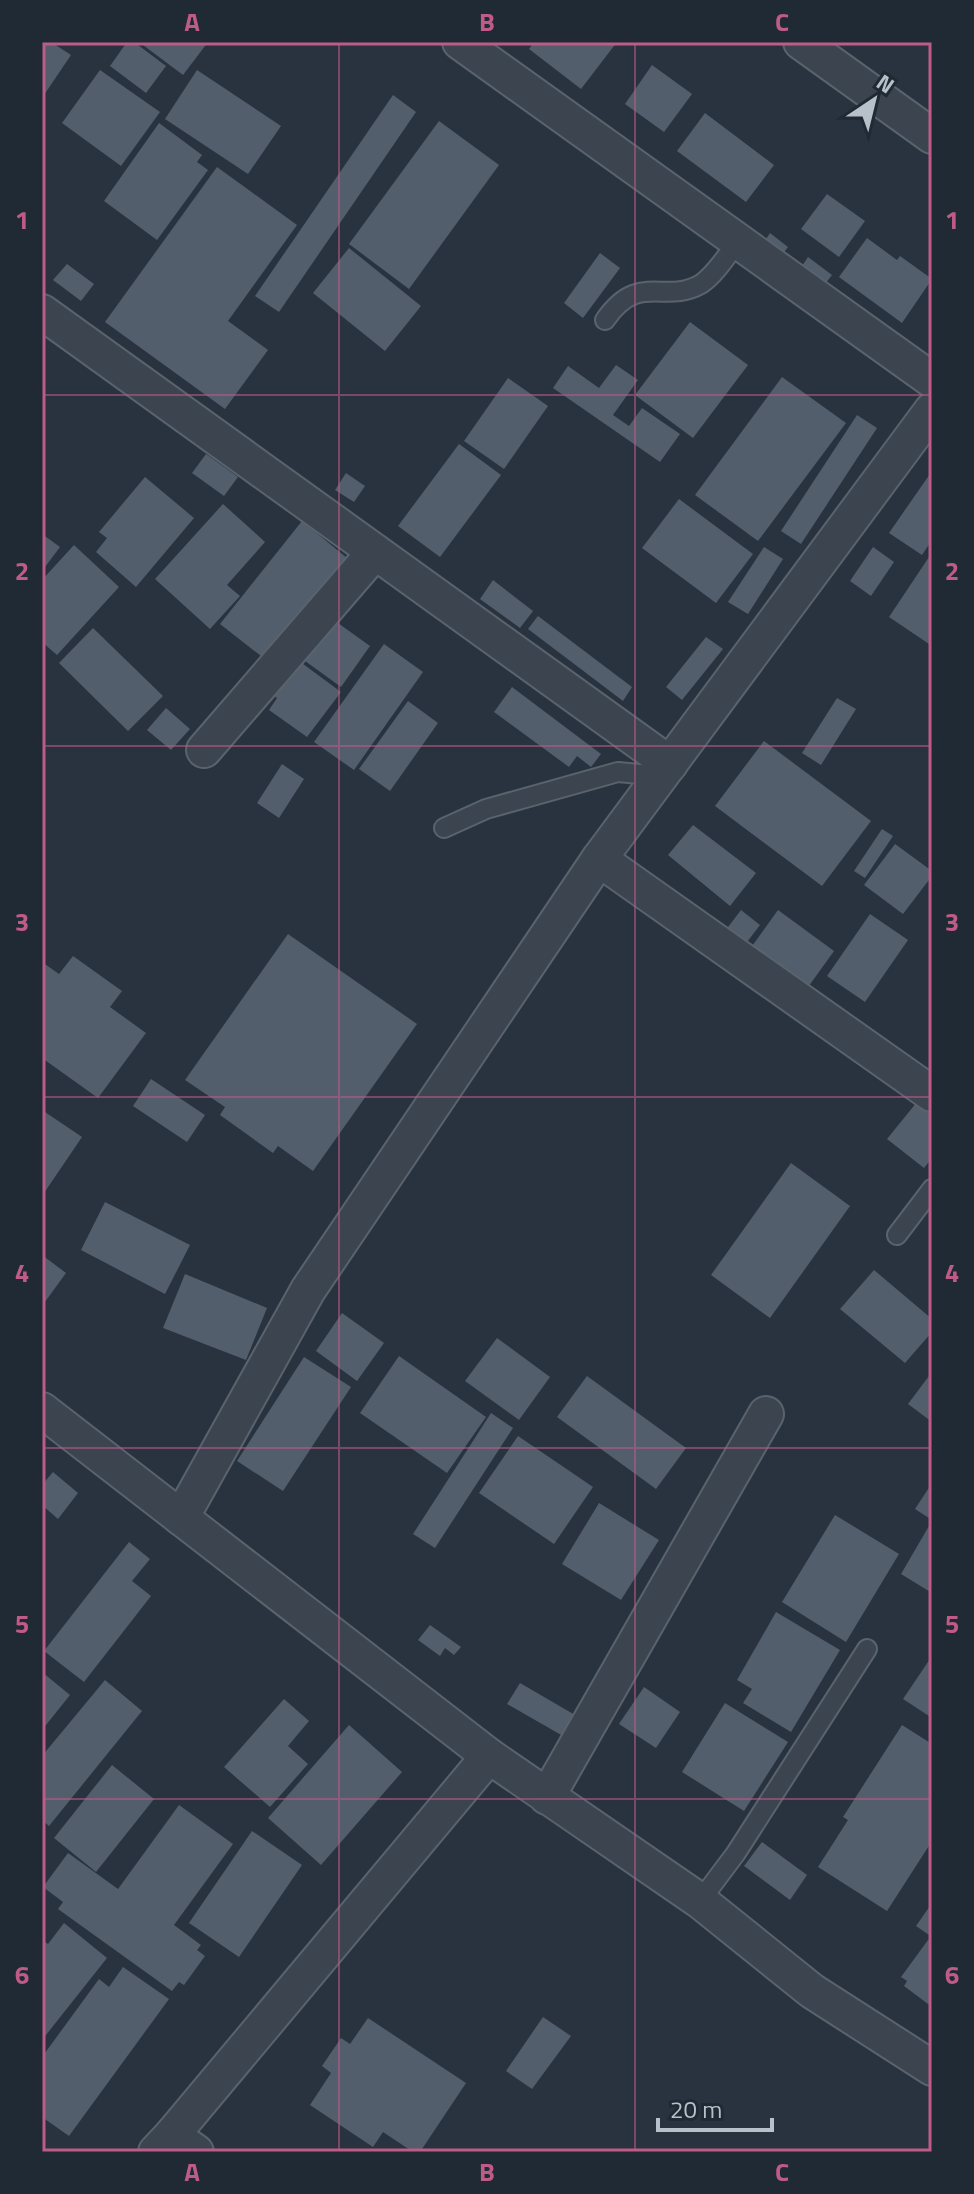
<svg xmlns="http://www.w3.org/2000/svg" width="974" height="2194" font-family="'Titillium Web',sans-serif">
  <style>
    .building { fill: #535e6d }
    .lines { fill: none; stroke-linecap: round; stroke-linejoin: round }
    .lane-casing { stroke: #59636d; stroke-width: 22 }
    .street-casing { stroke: #59636d; stroke-width: 38 }
    .lane { stroke: #3c454f; stroke-width: 18 }
    .street { stroke: #3c454f; stroke-width: 34 }
    .grid { fill: none; stroke: #be5b87; stroke-width: 2; stroke-opacity: 0.55 }
    .neatline { fill: none; stroke: #be5b87; stroke-width: 3 }
    .grid-label { font-size: 26px; text-anchor: middle; font-weight: bold; fill: #be5b87 }
  </style>
  <rect width="100%" height="100%" fill="#28333f"/>
  <g class="building">
    <polygon points="42,42 51,42 71,55 42,98"/>
    <polygon points="127,42 134,42 166,66 146,93 110,66"/>
    <polygon points="139,42 208,42 183,75"/>
    <polygon points="534,42 617,42 581,89 529,49"/>
    <polygon points="652,65 692,94 664,132 625,104"/>
    <polygon points="100,70 160,112 121,166 62,123"/>
    <polygon points="197,70 281,126 248,174 165,119"/>
    <polygon points="393,95 416,112 279,312 255,296"/>
    <polygon points="705,113 774,165 746,202 677,151"/>
    <polygon points="439,121 499,165 409,289 349,244"/>
    <polygon points="159,123 202,155 197,162 208,170 157,240 104,201"/>
    <polygon points="217,167 297,225 228,321 268,350 225,409 105,322"/>
    <polygon points="827,194 865,221 839,257 801,229"/>
    <polygon points="770,233 788,247 782,255 764,242"/>
    <polygon points="867,238 897,260 900,256 932,279 902,323 839,277"/>
    <polygon points="349,248 421,306 385,351 313,293"/>
    <polygon points="600,253 620,268 583,318 564,303"/>
    <polygon points="808,257 832,275 825,284 802,266"/>
    <polygon points="67,264 94,284 81,301 53,280"/>
    <polygon points="690,322 748,365 693,438 635,395"/>
    <polygon points="616,365 638,380 613,415 629,426 642,408 680,434 660,462 553,388 568,366 599,388"/>
    <polygon points="782,377 846,423 758,541 695,495"/>
    <polygon points="508,378 548,406 504,469 464,441"/>
    <polygon points="857,415 877,428 801,544 781,531"/>
    <polygon points="459,444 501,475 440,557 398,526"/>
    <polygon points="206,454 238,477 224,496 192,473"/>
    <polygon points="932,471 932,540 922,555 889,533"/>
    <polygon points="346,473 365,486 354,502 335,490"/>
    <polygon points="145,477 194,518 136,587 96,552 107,538 99,532"/>
    <polygon points="679,499 753,554 716,603 642,548"/>
    <polygon points="223,504 265,542 227,585 240,596 210,629 155,579"/>
    <polygon points="302,521 347,558 266,660 220,624"/>
    <polygon points="42,534 60,547 42,571"/>
    <polygon points="74,545 119,587 57,655 42,642 42,580"/>
    <polygon points="764,547 783,559 748,614 728,602"/>
    <polygon points="873,547 894,562 871,596 850,581"/>
    <polygon points="929,557 932,559 932,646 889,617"/>
    <polygon points="493,580 533,611 520,628 480,599"/>
    <polygon points="538,616 632,687 623,701 528,629"/>
    <polygon points="331,618 370,646 341,687 301,658"/>
    <polygon points="93,628 163,696 128,731 59,663"/>
    <polygon points="706,637 723,649 682,700 666,687"/>
    <polygon points="384,644 423,672 354,770 314,742"/>
    <polygon points="295,658 341,692 307,737 269,710 277,698 269,692"/>
    <polygon points="512,687 601,754 591,767 577,756 569,767 494,712"/>
    <polygon points="837,698 856,709 821,765 802,753"/>
    <polygon points="408,701 438,723 390,791 359,769"/>
    <polygon points="166,708 190,729 171,750 147,730"/>
    <polygon points="764,741 871,821 822,886 715,806"/>
    <polygon points="282,764 304,779 279,818 257,803"/>
    <polygon points="693,825 756,873 730,906 668,855"/>
    <polygon points="882,829 893,836 865,878 854,871"/>
    <polygon points="895,844 932,871 932,876 903,914 864,885"/>
    <polygon points="741,910 760,925 744,946 725,931"/>
    <polygon points="778,910 834,951 806,990 750,949"/>
    <polygon points="870,914 908,940 865,1002 827,976"/>
    <polygon points="288,934 417,1024 313,1171 278,1146 273,1153 220,1115 225,1107 185,1080"/>
    <polygon points="73,956 122,991 110,1007 146,1033 98,1098 42,1058 42,962 59,974"/>
    <polygon points="151,1079 205,1115 187,1142 133,1106"/>
    <polygon points="921,1097 932,1106 932,1158 924,1168 887,1139"/>
    <polygon points="45,1112 82,1137 42,1196 42,1116"/>
    <polygon points="791,1163 850,1206 770,1318 711,1275"/>
    <polygon points="105,1202 190,1245 165,1294 81,1250"/>
    <polygon points="42,1255 66,1273 42,1306"/>
    <polygon points="874,1270 932,1319 932,1332 905,1363 840,1309"/>
    <polygon points="185,1274 267,1308 246,1360 163,1328"/>
    <polygon points="342,1313 384,1343 357,1381 316,1351"/>
    <polygon points="497,1338 550,1377 519,1420 465,1381"/>
    <polygon points="399,1356 486,1417 447,1473 360,1413"/>
    <polygon points="304,1357 351,1387 283,1491 237,1461"/>
    <polygon points="932,1372 932,1422 908,1404"/>
    <polygon points="587,1376 686,1448 656,1489 557,1417"/>
    <polygon points="491,1413 513,1428 435,1548 413,1534"/>
    <polygon points="518,1436 593,1487 554,1544 479,1493"/>
    <polygon points="53,1472 78,1493 58,1519 42,1505 42,1485"/>
    <polygon points="932,1483 932,1520 915,1509"/>
    <polygon points="599,1503 659,1540 621,1600 562,1564"/>
    <polygon points="835,1515 899,1554 846,1642 782,1602"/>
    <polygon points="929,1526 932,1528 932,1593 901,1574"/>
    <polygon points="129,1542 150,1559 132,1581 151,1596 84,1682 44,1651"/>
    <polygon points="776,1612 840,1650 791,1732 743,1703 752,1689 737,1680"/>
    <polygon points="430,1625 461,1647 454,1655 445,1648 440,1656 418,1640"/>
    <polygon points="932,1656 932,1718 903,1699"/>
    <polygon points="42,1672 70,1695 42,1730"/>
    <polygon points="105,1680 142,1711 49,1826 42,1820 42,1756"/>
    <polygon points="520,1683 575,1715 563,1736 507,1704"/>
    <polygon points="644,1687 680,1712 656,1748 619,1724"/>
    <polygon points="284,1699 309,1721 288,1746 308,1764 270,1807 224,1767"/>
    <polygon points="725,1703 788,1742 744,1811 682,1772"/>
    <polygon points="349,1725 402,1772 321,1865 268,1818"/>
    <polygon points="902,1725 932,1744 932,1841 887,1911 818,1867 848,1820 843,1817"/>
    <polygon points="112,1765 154,1799 96,1872 54,1838"/>
    <polygon points="179,1805 233,1844 174,1925 201,1945 197,1950 205,1956 184,1985 179,1982 172,1991 58,1909 63,1902 43,1887 68,1853 118,1889"/>
    <polygon points="252,1831 302,1865 239,1957 189,1923"/>
    <polygon points="762,1842 807,1875 790,1900 744,1866"/>
    <polygon points="932,1903 932,1937 916,1926"/>
    <polygon points="64,1923 107,1958 42,2040 42,1940 48,1944"/>
    <polygon points="928,1940 932,1943 932,2007 904,1986 907,1981 901,1977"/>
    <polygon points="123,1967 169,1999 69,2136 42,2117 42,2057 99,1979 109,1987"/>
    <polygon points="543,2017 571,2036 532,2089 506,2071"/>
    <polygon points="368,2018 466,2083 420,2152 413,2152 383,2132 373,2147 310,2105 331,2073 322,2066 341,2038 350,2044"/>
  </g>
  <g class="lines">
    <defs>
      <g id="lane">
        <path d="M605,320C639,271 664,305 701,284C715,275 728,254 738,241"/>
        <polyline points="444,828 486,809 618,772 661,776"/>
        <polyline points="897,1235 932,1189"/>
        <polyline points="700,1901 736,1853 867,1649"/>
      </g>
      <g id="street">
        <polyline points="460,42 932,380"/>
        <polyline points="801,42 932,136"/>
        <polyline points="42,312 670,764"/>
        <polyline points="204,750 375,552"/>
        <polyline points="599,859 932,1094"/>
        <polyline points="42,1410 489,1756 700,1901 812,1991 932,2068"/>
        <polyline points="181,1518 308,1290 599,859 932,410"/>
        <polyline points="547,1797 766,1414"/>
        <polyline points="172,2135 489,1756"/>
        <polyline points="156,2152 172,2135 196,2152"/>
      </g>
    </defs>
    <use href="#lane" class="lane-casing"/>
    <use href="#street" class="street-casing"/>
    <use href="#lane" class="lane"/>
    <use href="#street" class="street"/>
  </g>
  <path class="grid" d="M339,42V2152M635,42V2152M42,395H932M42,746H932M42,1097H932M42,1448H932M42,1799H932"/>
  <rect width="974" height="2194" fill="none" stroke="#202a34" stroke-width="88"/>
  <g transform="translate(874 100) rotate(35)" stroke="#202a34" stroke-width="6" paint-order="stroke">
  <path d="M0-6L14 30L0 20L-14 30Z" fill="#b8c0ca"/>
  <text y="-12" font-size="22" font-weight="bold" text-anchor="middle" fill="#b8c0ca">N</text>
  </g>
  <path d="M658 2118v12h114v-12" fill="none" stroke="#b8c0ca" stroke-width="4"/>
  <text x="670" y="2118" font-size="24" fill="#b8c0ca" stroke="#202a34" stroke-width="6" paint-order="stroke">20 m</text>
  <rect x="44" y="44" width="886" height="2106" class="neatline"/>
  <g class="grid-label">
    <text x="192" y="31">A</text>
    <text x="487" y="31">B</text>
    <text x="782" y="31">C</text>
    <text x="22" y="229">1</text>
    <text x="952" y="229">1</text>
    <text x="22" y="580">2</text>
    <text x="952" y="580">2</text>
    <text x="22" y="931">3</text>
    <text x="952" y="931">3</text>
    <text x="22" y="1282">4</text>
    <text x="952" y="1282">4</text>
    <text x="22" y="1633">5</text>
    <text x="952" y="1633">5</text>
    <text x="22" y="1984">6</text>
    <text x="952" y="1984">6</text>
    <text x="192" y="2181">A</text>
    <text x="487" y="2181">B</text>
    <text x="782" y="2181">C</text>
  </g>
</svg>
